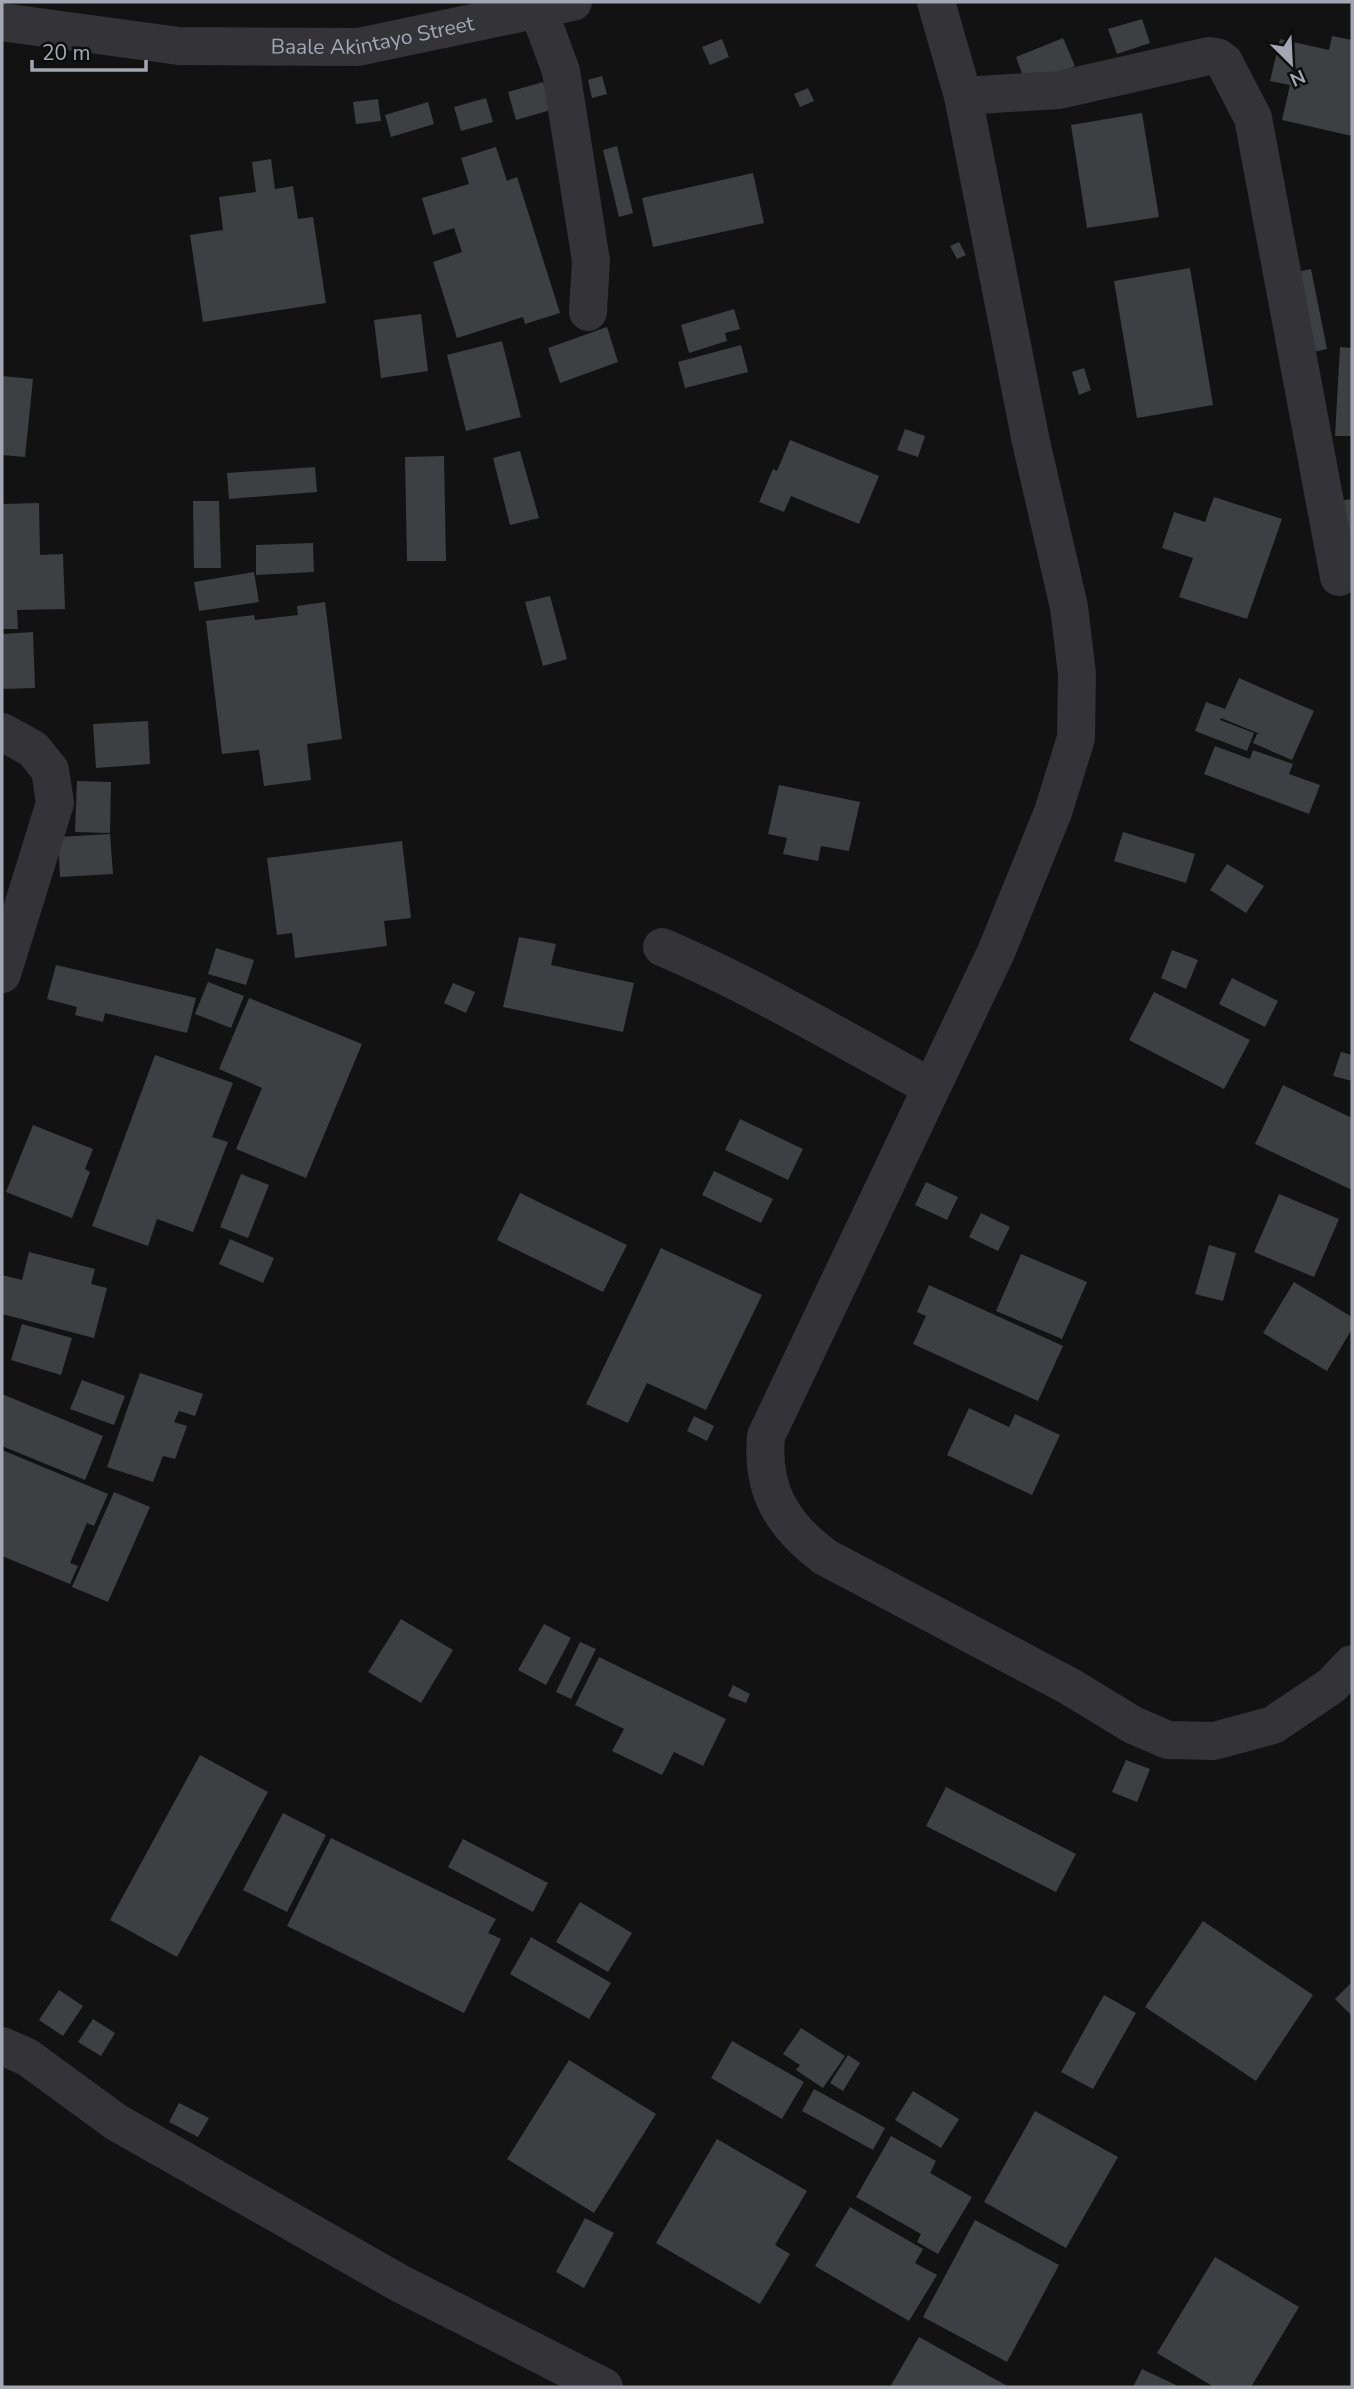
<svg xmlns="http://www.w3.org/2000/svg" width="1354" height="2389" font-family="'Nunito Sans',sans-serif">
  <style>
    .building { fill: #3e3f43 }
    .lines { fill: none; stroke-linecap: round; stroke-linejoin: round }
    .minor { stroke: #333338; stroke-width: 38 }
    .labels { text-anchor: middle; stroke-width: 5; stroke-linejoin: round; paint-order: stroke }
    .street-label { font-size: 21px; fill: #a4a7b3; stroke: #0d0d0e }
  </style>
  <rect width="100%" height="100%" fill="#121213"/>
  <g class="building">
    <polygon points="1142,19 1150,43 1117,54 1108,29"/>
    <polygon points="1332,36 1352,40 1352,136 1282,120 1290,85 1270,81 1280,39 1329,50"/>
    <polygon points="1063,38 1075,66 1026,85 1016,57"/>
    <polygon points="722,39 729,57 710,65 702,47"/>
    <polygon points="602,76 607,94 592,98 588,80"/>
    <polygon points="543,82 551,110 516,120 508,92"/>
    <polygon points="808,88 814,101 800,107 794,94"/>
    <polygon points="486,98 493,122 461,131 454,107"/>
    <polygon points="378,99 381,121 356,124 353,102"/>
    <polygon points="428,102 434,124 391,137 385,115"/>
    <polygon points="1142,113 1159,217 1087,228 1071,125"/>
    <polygon points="617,146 633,213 619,217 603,150"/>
    <polygon points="496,147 507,181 517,177 560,313 525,324 523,317 457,338 433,262 462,252 454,228 433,235 422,198 469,184 461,158"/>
    <polygon points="271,159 275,189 293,186 298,219 313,217 326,303 203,322 190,235 223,230 219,197 256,192 252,162"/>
    <polygon points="753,173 764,223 653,247 642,198"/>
    <polygon points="959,242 966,255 957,259 950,246"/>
    <polygon points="1190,268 1213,405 1137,418 1114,281"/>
    <polygon points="1311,269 1327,349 1304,354 1288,274"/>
    <polygon points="734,309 740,329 725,333 727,341 689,353 681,325"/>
    <polygon points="421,314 428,371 381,378 374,320"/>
    <polygon points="607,327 618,362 560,383 548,348"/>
    <polygon points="502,341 521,417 466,431 447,355"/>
    <polygon points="741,345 748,372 685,388 678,362"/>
    <polygon points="1340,347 1352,348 1352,436 1335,436"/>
    <polygon points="1084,368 1091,390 1079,395 1072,372"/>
    <polygon points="2,376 33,379 25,457 2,455"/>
    <polygon points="905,429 925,436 918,457 897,450"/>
    <polygon points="790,440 879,476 859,524 791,496 784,512 759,502 773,469 777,471"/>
    <polygon points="520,451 539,518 510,525 493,458"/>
    <polygon points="444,456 446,561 407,561 405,457"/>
    <polygon points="315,467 317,492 229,499 227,473"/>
    <polygon points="1214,497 1282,519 1247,619 1179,597 1193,558 1162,548 1174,512 1205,522"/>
    <polygon points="1352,499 1352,571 1338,501"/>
    <polygon points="193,501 219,501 221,568 194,568"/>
    <polygon points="39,503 40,555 63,554 65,609 17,610 18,629 2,629 2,504"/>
    <polygon points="313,543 314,572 256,575 256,545"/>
    <polygon points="254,572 259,602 199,611 194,582"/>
    <polygon points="550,596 567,659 543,666 525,602"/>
    <polygon points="325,602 342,739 307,744 311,780 264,786 259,750 222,754 206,621 254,615 255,620 298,615 297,606"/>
    <polygon points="33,632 35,688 2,689 2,634"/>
    <polygon points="1239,678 1314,711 1292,760 1253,743 1257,734 1260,734 1221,718 1220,720 1254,733 1247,751 1195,731 1206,702 1225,709"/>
    <polygon points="148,721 150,764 96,768 93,724"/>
    <polygon points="1215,746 1250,759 1253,750 1293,764 1289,774 1320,785 1309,814 1204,774"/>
    <polygon points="77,781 111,782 110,833 75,832"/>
    <polygon points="779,785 860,802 849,851 821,846 818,861 783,854 787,838 768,834"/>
    <polygon points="1123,832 1195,854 1186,883 1114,861"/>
    <polygon points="110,834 113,874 60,877 58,837"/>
    <polygon points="402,841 411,918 384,921 387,946 295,958 292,933 277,935 267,858"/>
    <polygon points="1227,864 1264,886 1246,913 1210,890"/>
    <polygon points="519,937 556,944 551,965 634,983 623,1032 503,1007"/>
    <polygon points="216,948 254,960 246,985 208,974"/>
    <polygon points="1172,950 1198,960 1186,989 1161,978"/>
    <polygon points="56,965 196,998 187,1033 105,1013 103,1022 75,1015 77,1007 47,999"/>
    <polygon points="1232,978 1278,1001 1265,1027 1219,1004"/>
    <polygon points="208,982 244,996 231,1028 195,1014"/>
    <polygon points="453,983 475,992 466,1013 444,1003"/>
    <polygon points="1154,992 1250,1040 1224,1089 1129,1040"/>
    <polygon points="249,998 362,1044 306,1178 236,1149 262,1088 219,1069"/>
    <polygon points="1341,1052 1352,1055 1352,1081 1333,1076"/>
    <polygon points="155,1055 233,1083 212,1137 228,1142 193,1232 157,1219 148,1246 92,1226"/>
    <polygon points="1283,1085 1352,1118 1352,1190 1255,1144"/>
    <polygon points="740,1119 803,1149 788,1180 725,1150"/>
    <polygon points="33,1125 93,1149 85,1169 90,1172 72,1218 6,1192"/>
    <polygon points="714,1171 773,1199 761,1223 702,1195"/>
    <polygon points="241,1174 269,1185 248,1238 220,1227"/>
    <polygon points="926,1182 958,1197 947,1220 915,1205"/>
    <polygon points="520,1193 627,1245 603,1292 497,1240"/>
    <polygon points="1279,1194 1339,1219 1314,1277 1254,1252"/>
    <polygon points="981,1213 1010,1227 998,1251 969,1237"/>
    <polygon points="230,1239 274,1258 263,1283 219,1264"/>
    <polygon points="1209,1245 1236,1253 1223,1301 1195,1294"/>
    <polygon points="661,1248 762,1295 706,1410 647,1383 628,1423 586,1404"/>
    <polygon points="29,1252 95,1269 91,1284 107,1288 94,1338 2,1314 2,1275 22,1280"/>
    <polygon points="1021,1254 1087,1282 1062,1339 996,1311"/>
    <polygon points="1294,1282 1352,1317 1352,1329 1327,1371 1263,1333"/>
    <polygon points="929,1285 1063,1346 1038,1401 913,1344 926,1316 917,1312"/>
    <polygon points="22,1324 72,1338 61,1375 11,1360"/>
    <polygon points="140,1373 203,1394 195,1416 179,1411 174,1422 187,1426 175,1459 163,1456 153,1482 107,1467"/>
    <polygon points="82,1380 125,1396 114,1425 70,1409"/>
    <polygon points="2,1394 103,1436 85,1480 2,1446"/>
    <polygon points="969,1408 1009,1427 1015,1414 1060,1435 1032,1495 947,1455"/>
    <polygon points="694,1416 714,1426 707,1441 687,1431"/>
    <polygon points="2,1450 108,1494 94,1526 87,1523 70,1563 78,1566 70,1584 2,1556"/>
    <polygon points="114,1492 150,1507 108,1602 72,1587"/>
    <polygon points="401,1619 453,1650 421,1703 368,1672"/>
    <polygon points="544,1624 571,1638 546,1685 518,1670"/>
    <polygon points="580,1642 596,1649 571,1699 556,1692"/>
    <polygon points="599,1657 726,1719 703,1766 674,1752 662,1775 612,1751 624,1729 575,1705"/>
    <polygon points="733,1685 750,1694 746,1703 728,1696"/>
    <polygon points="200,1755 268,1792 177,1957 110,1920"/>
    <polygon points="1126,1760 1150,1769 1137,1802 1112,1792"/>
    <polygon points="946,1787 1076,1854 1056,1892 926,1826"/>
    <polygon points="283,1813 326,1835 287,1912 243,1890"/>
    <polygon points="331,1838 496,1919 488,1933 501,1939 464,2013 287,1926"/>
    <polygon points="463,1839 548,1883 533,1912 448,1867"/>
    <polygon points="580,1902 632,1933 608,1972 556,1942"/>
    <polygon points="1203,1921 1313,1995 1256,2081 1145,2007"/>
    <polygon points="531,1937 611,1983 589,2019 510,1974"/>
    <polygon points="1352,1982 1352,2016 1335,1999"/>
    <polygon points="59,1990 83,2006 63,2036 39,2020"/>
    <polygon points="1104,1995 1136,2013 1093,2089 1061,2072"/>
    <polygon points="93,2019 115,2033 101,2056 78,2042"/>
    <polygon points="801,2028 845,2056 823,2088 796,2070 800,2065 783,2054"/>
    <polygon points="732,2041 804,2082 782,2119 711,2078"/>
    <polygon points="848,2055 860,2063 843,2091 830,2083"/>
    <polygon points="569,2060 656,2114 594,2213 507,2159"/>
    <polygon points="814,2089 885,2128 873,2150 802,2111"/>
    <polygon points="913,2091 959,2119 941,2148 895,2120"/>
    <polygon points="179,2103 209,2118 198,2137 169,2122"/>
    <polygon points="1035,2111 1118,2157 1066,2248 984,2202"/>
    <polygon points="891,2136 936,2161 930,2173 972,2197 938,2254 917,2242 921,2234 856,2197"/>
    <polygon points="717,2139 807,2191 775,2245 790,2254 760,2304 656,2243"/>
    <polygon points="850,2207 923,2249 915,2263 937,2275 909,2321 815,2266"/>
    <polygon points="585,2218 614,2233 584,2288 556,2272"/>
    <polygon points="975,2220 1059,2265 1007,2362 923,2317"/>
    <polygon points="1215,2257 1299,2307 1251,2387 1214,2387 1157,2353"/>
    <polygon points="919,2337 1009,2387 890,2387"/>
    <polygon points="1142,2369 1180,2387 1133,2387"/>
  </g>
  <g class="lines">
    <g class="minor">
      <path d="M936,2L963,96L1031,442L1069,607L1077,674L1076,738L1053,812L997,950L766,1436C761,1490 782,1525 825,1557L1069,1686L1133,1725L1168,1740L1214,1741L1273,1725L1331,1686L1352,1664"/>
      <polyline points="538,9 561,71 591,261 588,312"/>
      <path id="s1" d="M2,22L179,46L358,47L573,2"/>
      <polyline points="963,96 1059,90 1209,56 1217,57 1224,62 1253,118 1339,577"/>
      <polyline points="2,732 33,749 50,770 55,803 2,974"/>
      <path d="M662,947C756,987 842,1039 931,1087"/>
      <polyline points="2,2046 27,2057 116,2122 401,2284 604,2387"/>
    </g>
  </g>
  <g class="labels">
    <g class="street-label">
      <text dy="7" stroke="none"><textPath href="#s1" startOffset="373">Baale Akintayo Street</textPath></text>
    </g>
  </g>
  <rect width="1354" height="2389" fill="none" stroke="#a4a7b3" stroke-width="7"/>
  <g transform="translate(1291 63) rotate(156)" stroke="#0d0d0e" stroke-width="5" paint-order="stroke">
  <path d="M0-5L12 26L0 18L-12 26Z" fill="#a4a7b3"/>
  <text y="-10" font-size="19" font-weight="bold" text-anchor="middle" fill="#a4a7b3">N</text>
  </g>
  <path d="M32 60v10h114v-10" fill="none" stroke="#a4a7b3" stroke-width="3.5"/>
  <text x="42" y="60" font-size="21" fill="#a4a7b3" stroke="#0d0d0e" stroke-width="5" paint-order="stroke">20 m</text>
</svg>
